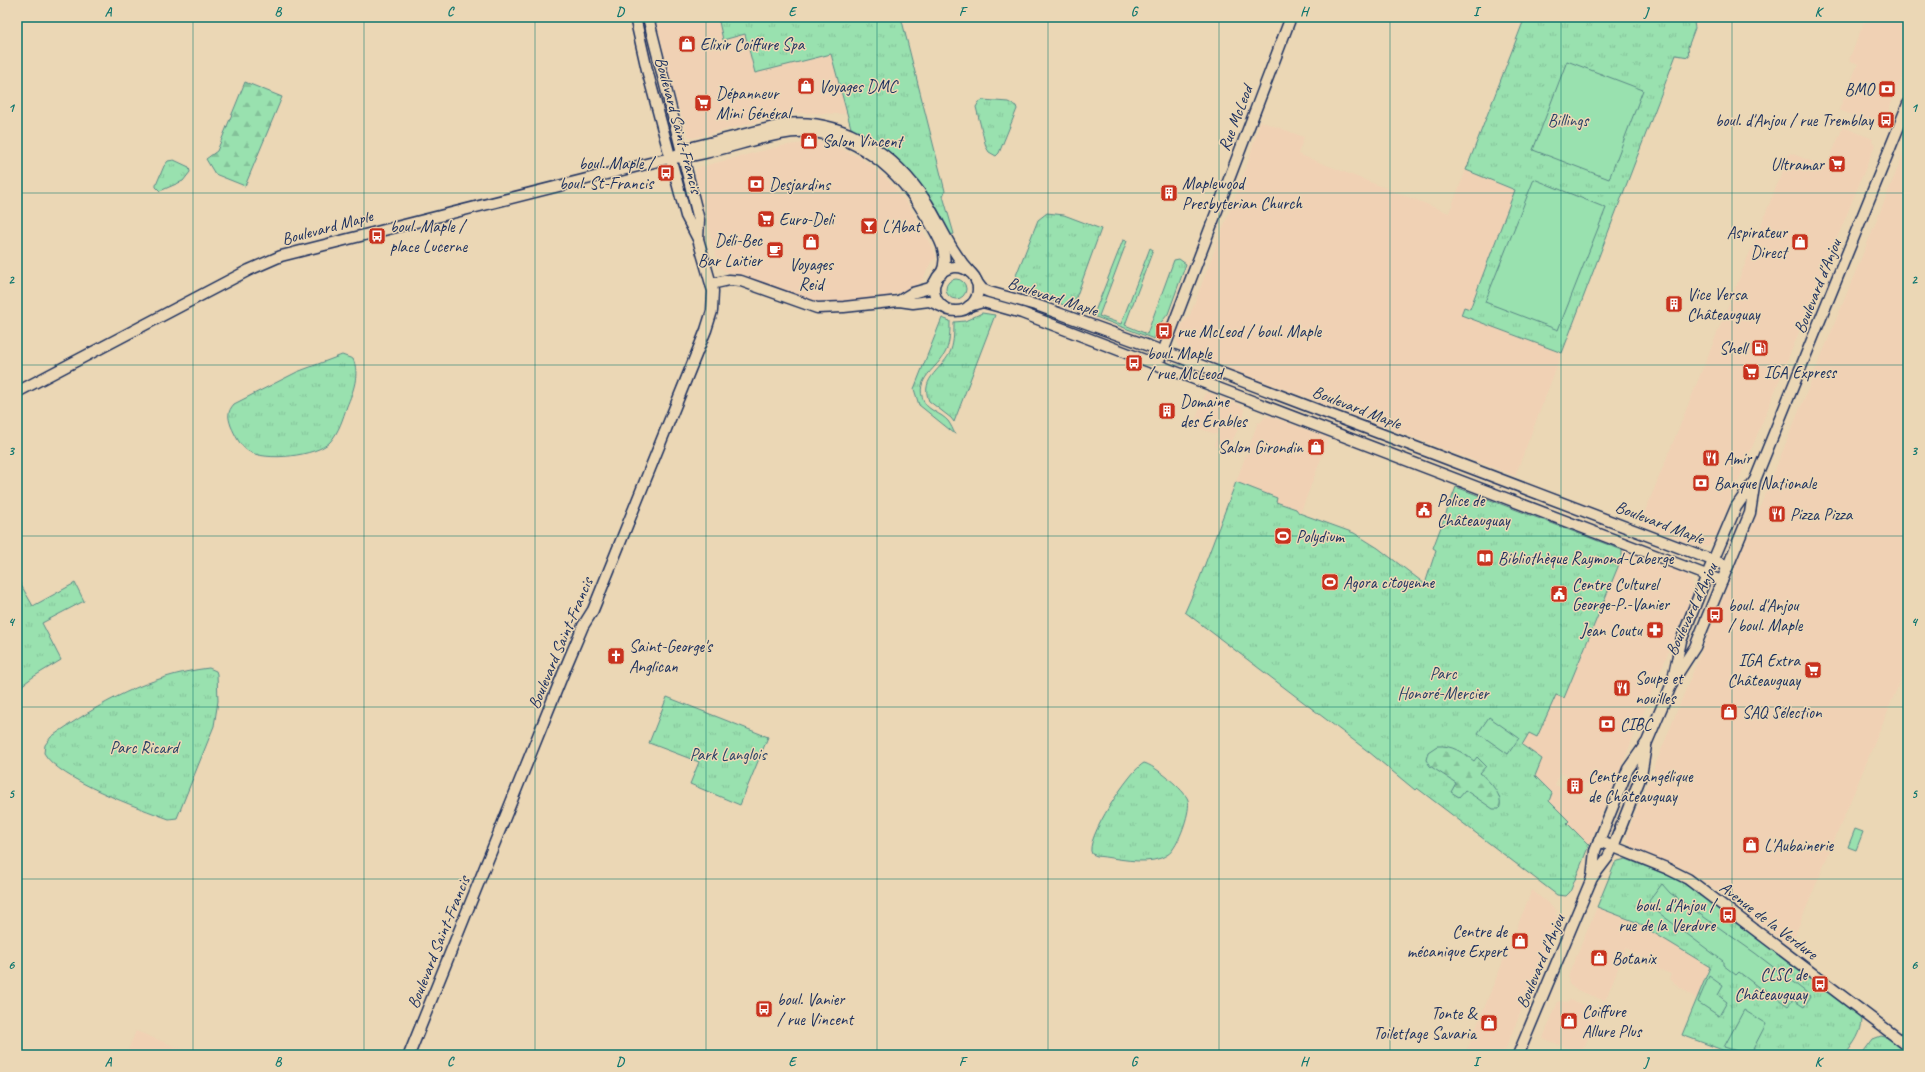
<svg xmlns="http://www.w3.org/2000/svg" width="1925" height="1072" font-family="Caveat,sans-serif">
  <style>
    .built { fill: #f0d1b4; fill-rule: evenodd }
    .grass { fill: url(#grass-tufts); stroke: #5a8886 }
    .forest { fill: url(#forest-firs); stroke: #5a8886 }
    .garden { fill: #99e1af; stroke: #5a8886 }
    .lines { fill: none; stroke-linecap: round; stroke-linejoin: round }
    .secondary-casing { stroke: #1b2f5e; stroke-width: 13 }
    .secondary { stroke: #ebd7b5; stroke-width: 10 }
    .grid { fill: none; stroke: #0f766e; stroke-width: 1; stroke-opacity: 0.55 }
    .labels { text-anchor: middle; stroke-width: 3; stroke-linejoin: round; paint-order: stroke }
    .poi-label { font-size: 17px; fill: #1b2f5e; stroke: #ebd7b5; text-anchor: start }
    .street-label { font-size: 17px; fill: #1b2f5e; stroke: #ebd7b5 }
    .park-label { font-size: 17px; fill: #284166; stroke: #ebd7b5 }
    .neatline { fill: none; stroke: #0f766e; stroke-width: 1.5 }
    .grid-label { font-size: 13px; text-anchor: middle; font-weight: bold; fill: #0f766e }
  </style>
  <defs>
    <pattern id="grass-tufts" width="24" height="20" patternUnits="userSpaceOnUse"><rect width="24" height="20" fill="#99e1af"/><path d="M3 7l-1-3M5 7V3M7 7l1-3M15 17l-1-3M17 17v-4M19 17l1-3" fill="none" stroke="#83c199"/></pattern>
    <pattern id="forest-firs" width="22" height="20" patternUnits="userSpaceOnUse"><rect width="22" height="20" fill="#99e1af"/><path d="M5 1l3.5 6h-7zM16 11l3.5 6h-7z" fill="#83c199"/></pattern>
  </defs>
  <rect width="100%" height="100%" fill="#ebd7b5"/>
  <filter id="ink" filterUnits="userSpaceOnUse"><feTurbulence type="fractalNoise" baseFrequency=".025" numOctaves="2"/><feDisplacementMap in="SourceGraphic" scale="8" xChannelSelector="R" yChannelSelector="G"/><feConvolveMatrix kernelMatrix="1 2 1 2 8 2 1 2 1" color-interpolation-filters="sRGB"/></filter>
  <g filter="url(#ink)">
    <g class="built">
      <polygon points="655,17 718,17 723,40 745,34 755,73 831,54 847,114 798,113 783,115 694,138 689,137 679,111"/>
      <polygon points="1866,17 1908,17 1908,63 1886,116 1884,116 1883,125 1880,126 1839,110 1858,64 1849,60"/>
      <polygon points="1260,121 1304,137 1298,154 1449,213 1466,170 1515,190 1469,309 1461,315 1562,353 1515,476 1183,351 1178,347 1177,338 1183,323 1190,315 1248,162"/>
      <polygon points="1843,127 1873,139 1872,141 1875,145 1714,541 1708,546 1699,547 1640,524 1790,153 1826,167"/>
      <polygon points="813,142 832,145 858,156 876,169 890,182 910,207 936,255 936,258 931,262 922,281 917,284 918,288 875,299 824,304 777,290 749,278 746,275 726,272 719,267 695,174 696,170 700,167 781,146"/>
      <polygon points="1908,143 1908,662 1790,947 1699,877 1678,866 1634,848 1628,842 1627,834"/>
      <polygon points="1206,392 1240,405 1244,409 1244,416 1229,448 1214,446 1218,435 1193,426"/>
      <polygon points="1270,416 1329,438 1300,514 1296,509 1276,502 1276,498 1236,482 1258,422 1260,423 1265,417"/>
      <path d="M1622,550L1687,575L1693,582L1694,590L1589,845L1567,823L1569,821L1549,801L1552,793L1535,776L1522,745L1529,733L1538,737L1556,695L1564,698L1623,552ZM1560,773L1594,787L1589,799L1555,785Z"/>
      <polygon points="1532,890 1557,911 1555,913 1558,917 1558,922 1503,1055 1465,1055"/>
      <polygon points="1597,907 1636,922 1710,967 1697,999 1669,979 1671,974 1645,964 1646,960 1626,948 1605,1001 1575,989 1569,984 1568,976"/>
      <polygon points="1570,1000 1600,1010 1581,1054 1543,1038 1557,1004 1559,1001 1568,1002"/>
      <polygon points="136,1031 196,1055 126,1055"/>
    </g>
    <g class="grass">
      <polygon points="718,17 901,17 945,191 943,196 954,234 950,236 889,153 851,128 831,54 755,73 745,34 723,40"/>
      <polygon points="1525,17 1693,17 1695,28 1688,47 1689,57 1676,55 1562,353 1461,315 1464,307 1470,309 1515,190 1466,170"/>
      <polygon points="983,100 1008,102 1016,106 1017,109 999,153 996,156 989,152 986,147 976,107 979,102"/>
      <polygon points="174,160 189,167 190,172 183,181 160,191 156,187 156,185 164,166 168,161"/>
      <polygon points="1047,213 1064,215 1101,229 1073,306 1094,314 1123,240 1127,241 1099,316 1121,324 1150,248 1153,250 1125,325 1147,334 1174,260 1179,259 1186,264 1168,314 1158,326 1154,339 1016,287 1017,279 1015,278 1038,220"/>
      <circle cx="956" cy="289" r="10"/>
      <path d="M982,313L995,315L954,422L951,418L929,401C919,377 944,369 951,350C954,341 954,331 954,322L965,321Z"/>
      <path d="M942,318L950,321C950,331 950,342 946,351C938,369 913,378 924,402C929,411 941,413 948,421C951,425 953,430 955,434L919,405L914,389Z"/>
      <path d="M342,355L353,359C360,374 353,392 347,406C343,418 339,432 330,442C317,456 265,462 248,451C240,446 235,435 231,426C228,417 227,412 234,404L297,372Z"/>
      <polygon points="1236,482 1277,498 1276,502 1296,509 1299,513 1354,533 1378,548 1425,584 1436,550 1433,548 1456,487 1622,550 1622,557 1564,698 1556,695 1537,737 1529,733 1522,745 1542,759 1535,776 1552,793 1549,801 1569,821 1567,823 1589,845 1570,892 1566,896 1557,895 1417,788 1415,790 1369,752 1185,612 1199,580"/>
      <polygon points="17,578 33,606 75,583 84,601 42,623 61,660 33,677 17,689"/>
      <path d="M209,668L216,671L217,674L218,701L214,726L177,818L169,819C139,808 59,780 44,753L45,745L51,737C100,703 149,675 209,668Z"/>
      <polygon points="667,697 768,737 740,805 690,784 699,762 649,743"/>
      <path d="M1144,763C1154,765 1185,790 1188,800C1191,810 1180,840 1173,849C1171,853 1166,856 1161,858C1143,865 1116,858 1097,856L1092,854C1083,841 1131,769 1144,763Z"/>
      <path d="M1626,859L1675,878L1696,891L1862,1018C1862,1033 1854,1043 1845,1055H1736L1682,1035L1710,967L1636,922L1597,907L1615,863L1618,861Z"/>
      <polygon points="1881,1036 1889,1038 1908,1052 1908,1055 1861,1055 1873,1039"/>
    </g>
    <g class="forest">
      <polygon points="245,82 282,97 245,186 215,174 206,159 217,151"/>
      <path d="M1437,746C1452,745 1462,752 1474,761L1477,757L1486,766L1480,773C1488,780 1505,796 1499,809H1493L1465,790L1459,797L1451,792L1456,783L1430,766L1426,760L1428,752Z"/>
    </g>
    <g class="garden">
      <polygon points="1567,61 1643,90 1609,179 1533,150"/>
      <polygon points="1534,179 1606,208 1558,330 1485,302"/>
      <polygon points="1489,717 1519,738 1508,754 1478,733"/>
      <polygon points="1855,829 1863,832 1856,850 1848,847"/>
      <polygon points="1662,884 1670,893 1755,953 1811,996 1804,1007 1793,1000 1788,1006 1764,989 1762,990 1739,972 1736,975 1723,965 1723,961 1651,907 1649,901"/>
      <polygon points="1709,976 1723,986 1718,995 1727,1002 1719,1016 1698,1002"/>
      <polygon points="1744,1010 1766,1024 1750,1055 1724,1047"/>
    </g>
    <g class="lines">
      <defs>
        <g id="secondary">
          <polyline points="648,17 699,220 698,239"/>
          <path d="M674,156L693,147L786,124C845,118 896,155 927,203C941,226 951,252 970,272"/>
          <circle cx="956" cy="289" r="22"/>
          <polyline points="976,281 982,289 989,292 1039,306 1179,357 1728,566"/>
          <polyline points="711,284 729,280 741,281 817,308 844,307 899,301 913,303 929,301 943,307"/>
          <polyline points="899,301 912,293 930,288 936,281"/>
          <polyline points="969,306 983,302 1022,313 1722,581"/>
          <polyline points="1161,357 1291,17"/>
          <path d="M17,392L249,270L281,256L670,158C708,156 743,141 780,134C842,122 894,162 924,213C935,231 952,253 941,274"/>
          <polyline points="1674,674 1681,641 1707,575 1736,507 1755,480 1908,104"/>
          <polyline points="1599,841 1666,868 1688,879 1908,1046"/>
          <polyline points="1592,878 1608,857 1613,847 1641,776 1646,746"/>
          <polyline points="409,1055 567,664 583,626 593,610 706,330 712,311 713,291 698,239 686,216 647,70 635,17"/>
          <polyline points="1518,1055 1592,878 1595,851 1628,769 1647,742 1673,681 1695,647 1728,566 1750,513 1755,480"/>
        </g>
      </defs>
      <use href="#secondary" class="secondary-casing"/>
      <use href="#secondary" class="secondary"/>
    </g>
  </g>
  <path class="grid" d="M193,17V1055M364,17V1055M535,17V1055M706,17V1055M877,17V1055M1048,17V1055M1219,17V1055M1390,17V1055M1561,17V1055M1732,17V1055M17,193H1908M17,365H1908M17,536H1908M17,707H1908M17,879H1908"/>
  <defs>
    <symbol id="shop-square" viewBox="-11 -11 22 22"><rect x="-9" y="-9" width="18" height="18" rx="4" fill="#c8321e" stroke="#ebd7b5"/><path d="M-5-2.5h2.3a2.7 3.5 0 0 1 5.4 0H5L5.5 6h-11ZM-1.5-2.5h3a1.5 2.3 0 0 0-3 0Z" fill="#fff"/></symbol>
    <symbol id="bank-square" viewBox="-11 -11 22 22"><rect x="-9" y="-9" width="18" height="18" rx="4" fill="#c8321e" stroke="#ebd7b5"/><path d="M-6-4H6V4H-6ZM0-2.3a2.3 2.3 0 1 0 0 4.6a2.3 2.3 0 1 0 0-4.6Z" fill="#fff"/></symbol>
    <symbol id="supermarket-square" viewBox="-11 -11 22 22"><rect x="-9" y="-9" width="18" height="18" rx="4" fill="#c8321e" stroke="#ebd7b5"/><path d="M-6-5.5h2.5l.6 2H6L4.5 2H-2.5L-4.4-4H-6ZM-1.5 3.2a1.3 1.3 0 1 0 .1 0ZM3 3.2a1.3 1.3 0 1 0 .1 0Z" fill="#fff"/></symbol>
    <symbol id="bus-square" viewBox="-11 -11 22 22"><rect x="-9" y="-9" width="18" height="18" rx="4" fill="#c8321e" stroke="#ebd7b5"/><path d="M-5-6H5V4H4V6H2V4H-2V6H-4V4H-5ZM-3.5-4V0h7V-4ZM-3.5 1.2v1.5H-2V1.2ZM2 1.2v1.5H3.5V1.2Z" fill="#fff"/></symbol>
    <symbol id="building-square" viewBox="-11 -11 22 22"><rect x="-9" y="-9" width="18" height="18" rx="4" fill="#c8321e" stroke="#ebd7b5"/><path d="M-4-6H4V6H1V3H-1V6H-4ZM-2.5-4.3h1.7v1.8h-1.7ZM.8-4.3h1.7v1.8H.8ZM-2.5-1h1.7V.8h-1.7ZM.8-1h1.7V.8H.8Z" fill="#fff"/></symbol>
    <symbol id="bar-square" viewBox="-11 -11 22 22"><rect x="-9" y="-9" width="18" height="18" rx="4" fill="#c8321e" stroke="#ebd7b5"/><path d="M-6-5H6L.8 .8V4.5H3.5V6h-7V4.5H-.8V.8Z" fill="#fff"/></symbol>
    <symbol id="cafe-square" viewBox="-11 -11 22 22"><rect x="-9" y="-9" width="18" height="18" rx="4" fill="#c8321e" stroke="#ebd7b5"/><path d="M-5.5-4.5H6V0H3Q3 3.5 0 3.5H-2.5Q-5.5 3.5-5.5 0ZM3-3.2v2h1.7v-2ZM-6 4.5H4V6H-6Z" fill="#fff"/></symbol>
    <symbol id="fuel-square" viewBox="-11 -11 22 22"><rect x="-9" y="-9" width="18" height="18" rx="4" fill="#c8321e" stroke="#ebd7b5"/><path d="M-5.5-6h7V0h2V4h1.3V-2.5L3-4.5l.8-.8L6-3V5H2.5V1h-1V6h-7ZM-4.2-4.7v3.2H.2V-4.7Z" fill="#fff"/></symbol>
    <symbol id="restaurant-square" viewBox="-11 -11 22 22"><rect x="-9" y="-9" width="18" height="18" rx="4" fill="#c8321e" stroke="#ebd7b5"/><path d="M-5-6h1v4h1v-4h1v4h1v-4h1v5L-1.5 .5V6h-2V.5L-5-1ZM5-6V6H3V1.5H1.5Q1.5-4 5-6Z" fill="#fff"/></symbol>
    <symbol id="civic-square" viewBox="-11 -11 22 22"><rect x="-9" y="-9" width="18" height="18" rx="4" fill="#c8321e" stroke="#ebd7b5"/><path d="M-.6-6.5H3V-4.5H.6V-3L4-1V1h2V6H-6V1h2V-1L-.6-3ZM-1.2 2.5V6h2.4V2.5Z" fill="#fff"/></symbol>
    <symbol id="stadium-square" viewBox="-11 -11 22 22"><rect x="-9" y="-9" width="18" height="18" rx="4" fill="#c8321e" stroke="#ebd7b5"/><path d="M0-5a6.5 5 0 1 0 0 10a6.5 5 0 1 0 0-10ZM-3.5-1.8h7v3.6h-7Z" fill="#fff"/></symbol>
    <symbol id="library-square" viewBox="-11 -11 22 22"><rect x="-9" y="-9" width="18" height="18" rx="4" fill="#c8321e" stroke="#ebd7b5"/><path d="M-6-4Q-3-5.5-.7-3.5V5Q-3 3-6 4ZM6-4Q3-5.5 .7-3.5V5Q3 3 6 4Z" fill="#fff"/></symbol>
    <symbol id="pharmacy-square" viewBox="-11 -11 22 22"><rect x="-9" y="-9" width="18" height="18" rx="4" fill="#c8321e" stroke="#ebd7b5"/><path d="M-2-6h4v4h4v4h-4v4h-4v-4h-4v-4h4Z" fill="#fff"/></symbol>
    <symbol id="church-square" viewBox="-11 -11 22 22"><rect x="-9" y="-9" width="18" height="18" rx="4" fill="#c8321e" stroke="#ebd7b5"/><path d="M-1.2-6h2.4v3.5h3.3v2.4h-3.3V6h-2.4V-.1h-3.3v-2.4h3.3Z" fill="#fff"/></symbol>
  </defs>
  <g fill-rule="evenodd">
    <use href="#shop-square" x="677" y="34" width="20" height="20"/>
    <use href="#shop-square" x="796" y="76" width="20" height="20"/>
    <use href="#bank-square" x="1877" y="79" width="20" height="20"/>
    <use href="#supermarket-square" x="693" y="93" width="20" height="20"/>
    <use href="#bus-square" x="1876" y="110" width="20" height="20"/>
    <use href="#shop-square" x="799" y="131" width="20" height="20"/>
    <use href="#supermarket-square" x="1827" y="154" width="20" height="20"/>
    <use href="#bus-square" x="656" y="163" width="20" height="20"/>
    <use href="#bank-square" x="746" y="174" width="20" height="20"/>
    <use href="#building-square" x="1159" y="183" width="20" height="20"/>
    <use href="#supermarket-square" x="756" y="209" width="20" height="20"/>
    <use href="#bar-square" x="859" y="216" width="20" height="20"/>
    <use href="#bus-square" x="367" y="226" width="20" height="20"/>
    <use href="#shop-square" x="801" y="232" width="20" height="20"/>
    <use href="#shop-square" x="1790" y="232" width="20" height="20"/>
    <use href="#cafe-square" x="765" y="240" width="20" height="20"/>
    <use href="#building-square" x="1664" y="294" width="20" height="20"/>
    <use href="#bus-square" x="1154" y="321" width="20" height="20"/>
    <use href="#fuel-square" x="1750" y="338" width="20" height="20"/>
    <use href="#bus-square" x="1124" y="353" width="20" height="20"/>
    <use href="#supermarket-square" x="1741" y="362" width="20" height="20"/>
    <use href="#building-square" x="1157" y="401" width="20" height="20"/>
    <use href="#shop-square" x="1306" y="437" width="20" height="20"/>
    <use href="#restaurant-square" x="1701" y="448" width="20" height="20"/>
    <use href="#bank-square" x="1691" y="473" width="20" height="20"/>
    <use href="#civic-square" x="1414" y="500" width="20" height="20"/>
    <use href="#restaurant-square" x="1767" y="504" width="20" height="20"/>
    <use href="#stadium-square" x="1273" y="526" width="20" height="20"/>
    <use href="#library-square" x="1475" y="548" width="20" height="20"/>
    <use href="#stadium-square" x="1320" y="572" width="20" height="20"/>
    <use href="#civic-square" x="1549" y="584" width="20" height="20"/>
    <use href="#bus-square" x="1705" y="605" width="20" height="20"/>
    <use href="#pharmacy-square" x="1645" y="620" width="20" height="20"/>
    <use href="#church-square" x="606" y="646" width="20" height="20"/>
    <use href="#supermarket-square" x="1803" y="660" width="20" height="20"/>
    <use href="#restaurant-square" x="1612" y="678" width="20" height="20"/>
    <use href="#shop-square" x="1719" y="702" width="20" height="20"/>
    <use href="#bank-square" x="1597" y="714" width="20" height="20"/>
    <use href="#building-square" x="1565" y="776" width="20" height="20"/>
    <use href="#shop-square" x="1741" y="835" width="20" height="20"/>
    <use href="#bus-square" x="1718" y="905" width="20" height="20"/>
    <use href="#shop-square" x="1510" y="931" width="20" height="20"/>
    <use href="#shop-square" x="1589" y="948" width="20" height="20"/>
    <use href="#bus-square" x="1810" y="974" width="20" height="20"/>
    <use href="#bus-square" x="754" y="999" width="20" height="20"/>
    <use href="#shop-square" x="1559" y="1011" width="20" height="20"/>
    <use href="#shop-square" x="1479" y="1013" width="20" height="20"/>
  </g>
  <g class="labels">
    <g class="poi-label">
      <text x="700" y="50">Elixir Coiffure Spa</text>
      <text x="819" y="92">Voyages DMC</text>
      <text x="1874" y="95" text-anchor="end">BMO</text>
      <text x="716" y="99">Dépanneur<tspan x="716" dy="20">Mini Général</tspan></text>
      <text x="1873" y="126" text-anchor="end">boul. d'Anjou / rue Tremblay</text>
      <text x="822" y="147">Salon Vincent</text>
      <text x="653" y="169" text-anchor="end">boul. Maple /<tspan x="653" dy="20">boul. St-Francis</tspan></text>
      <text x="1824" y="170" text-anchor="end">Ultramar</text>
      <text x="1182" y="189">Maplewood<tspan x="1182" dy="20">Presbyterian Church</tspan></text>
      <text x="769" y="190">Desjardins</text>
      <text x="779" y="225">Euro-Deli</text>
      <text x="390" y="232">boul. Maple /<tspan x="390" dy="20">place Lucerne</tspan></text>
      <text x="882" y="232">L'Abat</text>
      <text x="1787" y="238" text-anchor="end">Aspirateur<tspan x="1787" dy="20">Direct</tspan></text>
      <text x="762" y="246" text-anchor="end">Déli-Bec<tspan x="762" dy="20">Bar Laitier</tspan></text>
      <text x="811" y="270" text-anchor="middle">Voyages<tspan x="811" dy="20">Reid</tspan></text>
      <text x="1687" y="300">Vice Versa<tspan x="1687" dy="20">Châteauguay</tspan></text>
      <text x="1177" y="337">rue McLeod / boul. Maple</text>
      <text x="1747" y="354" text-anchor="end">Shell</text>
      <text x="1147" y="359">boul. Maple<tspan x="1147" dy="20">/ rue McLeod</tspan></text>
      <text x="1764" y="378">IGA Express</text>
      <text x="1180" y="407">Domaine<tspan x="1180" dy="20">des Érables</tspan></text>
      <text x="1303" y="453" text-anchor="end">Salon Girondin</text>
      <text x="1724" y="464">Amir</text>
      <text x="1714" y="489">Banque Nationale</text>
      <text x="1437" y="506">Police de<tspan x="1437" dy="20">Châteauguay</tspan></text>
      <text x="1790" y="520">Pizza Pizza</text>
      <text x="1296" y="542">Polydium</text>
      <text x="1498" y="564">Bibliothèque Raymond-Laberge</text>
      <text x="1343" y="588">Agora citoyenne</text>
      <text x="1572" y="590">Centre Culturel<tspan x="1572" dy="20">George-P.-Vanier</tspan></text>
      <text x="1728" y="611">boul. d'Anjou<tspan x="1728" dy="20">/ boul. Maple</tspan></text>
      <text x="1642" y="636" text-anchor="end">Jean Coutu</text>
      <text x="629" y="652">Saint-George's<tspan x="629" dy="20">Anglican</tspan></text>
      <text x="1800" y="666" text-anchor="end">IGA Extra<tspan x="1800" dy="20">Châteauguay</tspan></text>
      <text x="1635" y="684">Soupe et<tspan x="1635" dy="20">nouilles</tspan></text>
      <text x="1742" y="718">SAQ Sélection</text>
      <text x="1620" y="730">CIBC</text>
      <text x="1588" y="782">Centre évangélique<tspan x="1588" dy="20">de Châteauguay</tspan></text>
      <text x="1764" y="851">L'Aubainerie</text>
      <text x="1715" y="911" text-anchor="end">boul. d'Anjou /<tspan x="1715" dy="20">rue de la Verdure</tspan></text>
      <text x="1507" y="937" text-anchor="end">Centre de<tspan x="1507" dy="20">mécanique Expert</tspan></text>
      <text x="1612" y="964">Botanix</text>
      <text x="1807" y="980" text-anchor="end">CLSC de<tspan x="1807" dy="20">Châteauguay</tspan></text>
      <text x="777" y="1005">boul. Vanier<tspan x="777" dy="20">/ rue Vincent</tspan></text>
      <text x="1582" y="1017">Coiffure<tspan x="1582" dy="20">Allure Plus</tspan></text>
      <text x="1476" y="1019" text-anchor="end">Tonte &amp;<tspan x="1476" dy="20">Toilettage Savaria</tspan></text>
    </g>
    <g class="street-label">
      <text transform="translate(1235 118) rotate(-69)" y="6">Rue McLeod</text>
      <text transform="translate(679 125) rotate(75)" y="6">Boulevard Saint-Francis</text>
      <text transform="translate(327 227) rotate(-15)" y="6">Boulevard Maple</text>
      <text transform="translate(1817 286) rotate(-68)" y="6">Boulevard d'Anjou</text>
      <text transform="translate(1053 296) rotate(18)" y="6">Boulevard Maple</text>
      <text transform="translate(1357 407) rotate(21)" y="6">Boulevard Maple</text>
      <text transform="translate(1660 522) rotate(21)" y="6">Boulevard Maple</text>
      <text transform="translate(1691 609) rotate(-65)" y="6">Boulevard d'Anjou</text>
      <text transform="translate(560 643) rotate(-67)" y="6">Boulevard Saint-Francis</text>
      <text transform="translate(1769 920) rotate(37)" y="6">Avenue de la Verdure</text>
      <text transform="translate(438 942) rotate(-68)" y="6">Boulevard Saint-Francis</text>
      <text transform="translate(1540 961) rotate(-67)" y="6">Boulevard d'Anjou</text>
    </g>
    <g class="park-label">
      <text x="1568" y="126">Billings</text>
      <text x="1443" y="679">Parc<tspan x="1443" dy="20">Honoré-Mercier</tspan></text>
      <text x="144" y="753">Parc Ricard</text>
      <text x="728" y="760">Park Langlois</text>
    </g>
  </g>
  <rect width="1925" height="1072" fill="none" stroke="#ebd7b5" stroke-width="44"/>
  <rect x="22" y="22" width="1881" height="1028" class="neatline"/>
  <g class="grid-label">
    <text x="108" y="16">A</text>
    <text x="278" y="16">B</text>
    <text x="450" y="16">C</text>
    <text x="620" y="16">D</text>
    <text x="792" y="16">E</text>
    <text x="962" y="16">F</text>
    <text x="1134" y="16">G</text>
    <text x="1304" y="16">H</text>
    <text x="1476" y="16">I</text>
    <text x="1646" y="16">J</text>
    <text x="1818" y="16">K</text>
    <text x="11" y="112">1</text>
    <text x="1914" y="112">1</text>
    <text x="11" y="284">2</text>
    <text x="1914" y="284">2</text>
    <text x="11" y="455">3</text>
    <text x="1914" y="455">3</text>
    <text x="11" y="626">4</text>
    <text x="1914" y="626">4</text>
    <text x="11" y="798">5</text>
    <text x="1914" y="798">5</text>
    <text x="11" y="969">6</text>
    <text x="1914" y="969">6</text>
    <text x="108" y="1066">A</text>
    <text x="278" y="1066">B</text>
    <text x="450" y="1066">C</text>
    <text x="620" y="1066">D</text>
    <text x="792" y="1066">E</text>
    <text x="962" y="1066">F</text>
    <text x="1134" y="1066">G</text>
    <text x="1304" y="1066">H</text>
    <text x="1476" y="1066">I</text>
    <text x="1646" y="1066">J</text>
    <text x="1818" y="1066">K</text>
  </g>
</svg>
